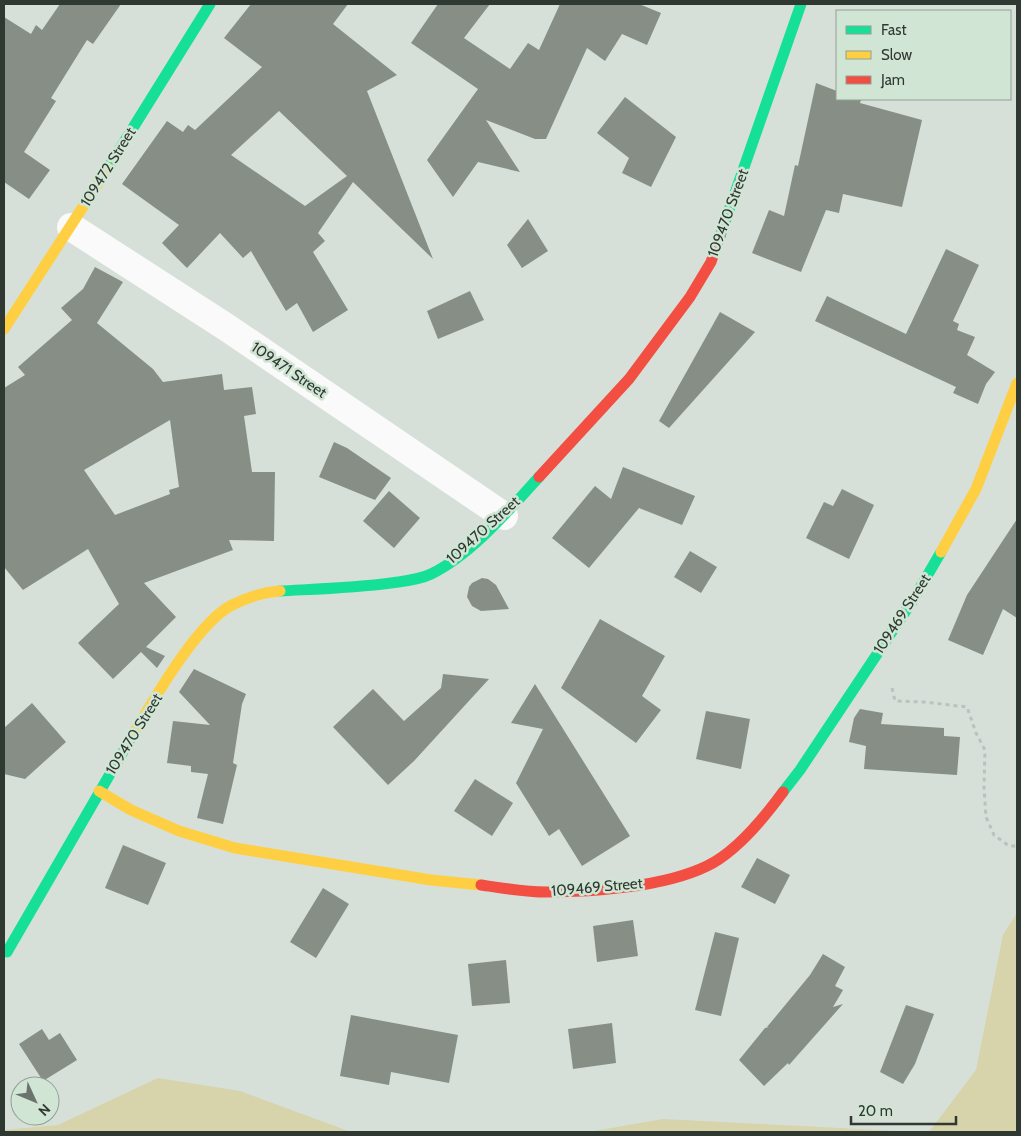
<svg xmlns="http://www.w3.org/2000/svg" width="1021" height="1136" font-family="Cabin,sans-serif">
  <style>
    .green { fill: #d7d3aa }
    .building { fill: #878e86; fill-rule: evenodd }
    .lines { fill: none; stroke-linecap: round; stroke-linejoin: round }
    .path { stroke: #bdc0be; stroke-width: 3; stroke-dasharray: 4 4; stroke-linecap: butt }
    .street { stroke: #f9faf9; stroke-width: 28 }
    .fast { stroke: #16e098; stroke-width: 11 }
    .slow { stroke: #ffcf43; stroke-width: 11 }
    .jam { stroke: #f24e42; stroke-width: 11 }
    .labels { text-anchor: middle; stroke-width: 5; stroke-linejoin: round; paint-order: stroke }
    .street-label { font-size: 15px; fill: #303832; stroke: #d1e5d5 }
  </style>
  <rect width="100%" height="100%" fill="#d6e0d8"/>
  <g class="green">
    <polygon points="1017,913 1017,1132 929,1132 976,1070 1003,935"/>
    <polygon points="158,1078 240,1091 351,1132 4,1132 4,1130 58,1125"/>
    <polygon points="663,1119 916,1132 589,1132"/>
  </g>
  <g class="building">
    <polygon points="60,4 121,4 93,44 87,40 51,98 56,101 24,152 50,170 29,199 4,182 4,183 4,17 31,34 36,25 42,30"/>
    <path d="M251,4H348L333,24L397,75L367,91L433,259L353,182L318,233L325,241L313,252L348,310L313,332L297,303L286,311L251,251L243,258L220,233L187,268L162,243L179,225L122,184L167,121L183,132L188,125L195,130L262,67L224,38ZM279,111L347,176L305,206L231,155Z"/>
    <polygon points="438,4 490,4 464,38 510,69 528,43 539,50 560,4 639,4 661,13 647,45 622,34 605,61 587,48 546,139 535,139 486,120 520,172 478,162 453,197 427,160 478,89 411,43"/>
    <polygon points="816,83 837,91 837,99 858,99 861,100 860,103 922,120 902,207 843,194 839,213 826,210 801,272 752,253 769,210 784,216 795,165 798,166"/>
    <polygon points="625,97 676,137 651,187 622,173 629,158 597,133"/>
    <polygon points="528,219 548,251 522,268 507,245"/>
    <polygon points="946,249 979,265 953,321 959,324 957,330 975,337 967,355 995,372 986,384 978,404 953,393 956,387 815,321 827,296 906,334"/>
    <path d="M95,267L123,282L97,323L153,369L163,382L222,374L224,390L252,387L256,414L244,416L252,472H275L274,541L229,540L233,550L144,583L176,617L146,647L165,656L157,668L141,652L113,679L78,643L119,604L88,549L23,590L4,567V388L25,375L18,367L72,320L61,308L83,289ZM170,420L179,487L169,490L170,494L115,515L84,470Z"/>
    <polygon points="470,291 484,320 438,339 427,311"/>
    <polygon points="720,312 755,332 669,428 659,421"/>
    <polygon points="334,442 347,448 391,478 375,500 319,477"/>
    <polygon points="623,467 695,496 682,525 639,508 589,568 552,538 595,486 611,499"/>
    <polygon points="842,489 874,505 849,559 806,538 824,502 833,506"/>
    <polygon points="389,491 420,518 394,548 363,521"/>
    <polygon points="1017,519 1017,618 1003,609 983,655 948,640 967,595"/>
    <polygon points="690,551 717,567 701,593 674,577"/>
    <polygon points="482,578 488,579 496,585 509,609 481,611 472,606 467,597 469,587 472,583"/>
    <polygon points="600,619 665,656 642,696 661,710 636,743 561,688"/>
    <polygon points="194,669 246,694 242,704 233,763 237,765 223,824 197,818 208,774 191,772 191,766 167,763 173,721 210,725 179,692"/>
    <polygon points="443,674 489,679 414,761 388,785 333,727 373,689 404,721 441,688"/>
    <polygon points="535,684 630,836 582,866 559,829 549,836 516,783 543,729 511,723"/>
    <polygon points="32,703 66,742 25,779 4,774 4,728"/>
    <polygon points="860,709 883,713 881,724 944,728 944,736 960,737 957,775 864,769 866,746 849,742 854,718"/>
    <polygon points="706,711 750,719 741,769 696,759"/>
    <polygon points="475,779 513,803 492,836 454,811"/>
    <polygon points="123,845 166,863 148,905 105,888"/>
    <polygon points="757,858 790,875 775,904 741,887"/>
    <polygon points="323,888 349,904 316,958 290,942"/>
    <polygon points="633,920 638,956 597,962 593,926"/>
    <polygon points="715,932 739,938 721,1016 695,1010"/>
    <polygon points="823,954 845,967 835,986 843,990 833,1007 843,1004 789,1065 788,1063 764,1086 739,1060 765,1028 769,1027 767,1027 810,975"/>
    <polygon points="506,960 510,1003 472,1006 468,964"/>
    <polygon points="906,1005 934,1014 915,1064 903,1084 880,1072"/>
    <polygon points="351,1015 458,1035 449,1083 391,1072 389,1085 340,1076"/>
    <polygon points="612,1023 616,1063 573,1069 568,1029"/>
    <polygon points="42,1029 49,1040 60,1033 77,1060 43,1081 19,1044"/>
  </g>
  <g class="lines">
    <polyline class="path" points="892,688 895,701 924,702 967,707 976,733 985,750 984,787 986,817 994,835 1009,846 1017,846"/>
    <polyline class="street" points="71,227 226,327 504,516"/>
    <g class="fast">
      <polyline points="108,168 210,4"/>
      <polyline points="720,236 801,4"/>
      <path d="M280,591C317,589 354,588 391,583C404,581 419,580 431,574C472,554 509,510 539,477"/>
      <polyline points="783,792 800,770 913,600 941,552"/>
      <polyline points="7,952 132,736"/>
    </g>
    <g class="slow">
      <polyline points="4,329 108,168"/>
      <polyline points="941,552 976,489 1017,383"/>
      <path d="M132,736C153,701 197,623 232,605C246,598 265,592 280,591"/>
      <polyline points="99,791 131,810 179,831 235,848 431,880 481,885"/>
    </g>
    <g class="jam">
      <polyline points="539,477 629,379 690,297 711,262 720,236"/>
      <path d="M481,885C502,888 524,892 546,892C593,892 664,887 707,866C736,852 764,818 783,792"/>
    </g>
  </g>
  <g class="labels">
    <g class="street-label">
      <text transform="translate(108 167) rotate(-58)" y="5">109472 Street</text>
      <text transform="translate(728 213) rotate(-70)" y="5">109470 Street</text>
      <text transform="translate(289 370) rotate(34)" y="5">109471 Street</text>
      <text transform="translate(483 530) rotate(-42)" y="5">109470 Street</text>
      <text transform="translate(902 614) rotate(-57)" y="5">109469 Street</text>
      <text transform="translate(134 734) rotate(-58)" y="5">109470 Street</text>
      <text transform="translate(597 887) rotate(-5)" y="5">109469 Street</text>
    </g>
  </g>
  <rect width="1021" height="1136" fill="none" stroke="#303832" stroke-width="10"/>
  <rect x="836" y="10" width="175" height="90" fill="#d1e5d5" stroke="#91a094"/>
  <rect x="846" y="26" width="25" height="8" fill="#16e098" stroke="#91a094"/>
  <text x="881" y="35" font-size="15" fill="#303832">Fast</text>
  <rect x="846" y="51" width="25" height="8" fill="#ffcf43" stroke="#91a094"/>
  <text x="881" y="60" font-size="15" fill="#303832">Slow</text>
  <rect x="846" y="76" width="25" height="8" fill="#f24e42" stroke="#91a094"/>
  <text x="881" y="85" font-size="15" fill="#303832">Jam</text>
  <g transform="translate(35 1101) rotate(134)"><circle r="24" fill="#d1e5d5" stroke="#91a094"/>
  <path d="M0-4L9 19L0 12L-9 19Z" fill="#6a736c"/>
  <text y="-8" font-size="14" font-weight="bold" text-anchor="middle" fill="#303832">N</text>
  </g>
  <path d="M851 1116v8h105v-8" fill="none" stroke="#303832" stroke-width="2.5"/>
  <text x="858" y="1116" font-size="15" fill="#303832" stroke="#d1e5d5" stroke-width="4" paint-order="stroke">20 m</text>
</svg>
